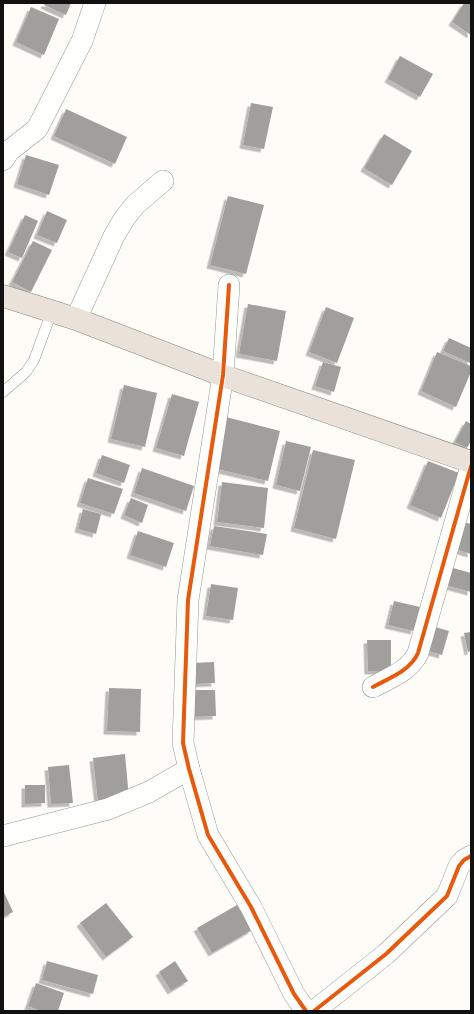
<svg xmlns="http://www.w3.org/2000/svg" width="474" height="1014" font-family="'Times New Roman',serif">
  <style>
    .building { fill: #a19f9c; filter: url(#shadow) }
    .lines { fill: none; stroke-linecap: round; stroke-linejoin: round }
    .lane-casing { stroke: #979795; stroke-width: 11 }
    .street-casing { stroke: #979795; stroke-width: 22 }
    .highway-casing { stroke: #858482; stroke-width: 23 }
    .lane { stroke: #fffffe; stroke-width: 10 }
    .street { stroke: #fffffe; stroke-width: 21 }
    .highway { stroke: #eae1d8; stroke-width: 22 }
    .cycleway-casing { stroke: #fff; stroke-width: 6 }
    .cycleway { stroke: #e8590c; stroke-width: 4 }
  </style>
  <defs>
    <filter id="shadow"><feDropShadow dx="-3.5" dy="3.5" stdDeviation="0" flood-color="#0004"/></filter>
  </defs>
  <rect width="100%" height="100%" fill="#fdfcf7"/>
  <g class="building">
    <polygon points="45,3 71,3 66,15 44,5"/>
    <polygon points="464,3 471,3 471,35 452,22"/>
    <polygon points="31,7 59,19 44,55 16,42"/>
    <polygon points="400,56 433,74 420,97 388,79"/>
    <polygon points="251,103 273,107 264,149 243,145"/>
    <polygon points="66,109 127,137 115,164 54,136"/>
    <polygon points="384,134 412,151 392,185 364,168"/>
    <polygon points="26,155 59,165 49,195 17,184"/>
    <polygon points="228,196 264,205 246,274 210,265"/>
    <polygon points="47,211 67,220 57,243 37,235"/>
    <polygon points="25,215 38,221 22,258 8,252"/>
    <polygon points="33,241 52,250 31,292 12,282"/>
    <polygon points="248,304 286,311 277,361 239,354"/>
    <polygon points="326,307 354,318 337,363 309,352"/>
    <polygon points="449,338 471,348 471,359 470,363 443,351"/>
    <polygon points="437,352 471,366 471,372 456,407 421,391"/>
    <polygon points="323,362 341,367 334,392 315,386"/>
    <polygon points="124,385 157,393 145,447 111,439"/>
    <polygon points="172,394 199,402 184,456 156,448"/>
    <polygon points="226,417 280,431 268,481 213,468"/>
    <polygon points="466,421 471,424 471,441 467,448 455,442"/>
    <polygon points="286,441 311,447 300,491 276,485"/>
    <polygon points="313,450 355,460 336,539 294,528"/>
    <polygon points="102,455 130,465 124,483 96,473"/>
    <polygon points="428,461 459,473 441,518 410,505"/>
    <polygon points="142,468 194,486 186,511 134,493"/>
    <polygon points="88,478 123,489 114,514 80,503"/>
    <polygon points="222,482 268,488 264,528 217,522"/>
    <polygon points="131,498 148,505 142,523 124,515"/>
    <polygon points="83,509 101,514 96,534 78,529"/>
    <polygon points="460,521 471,524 471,554 452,548"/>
    <polygon points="214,526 267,534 263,555 210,546"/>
    <polygon points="138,531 174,543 166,567 130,555"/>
    <polygon points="446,566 471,573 471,592 441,584"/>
    <polygon points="211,584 238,588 233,620 206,616"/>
    <polygon points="394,601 420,607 414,631 388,625"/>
    <polygon points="432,626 449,631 442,655 425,650"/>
    <polygon points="471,632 471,651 468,652 464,633"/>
    <polygon points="367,640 391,640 391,671 368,671"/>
    <polygon points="214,662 215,683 191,684 191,663"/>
    <polygon points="109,688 141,689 140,732 107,731"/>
    <polygon points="188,690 215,690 216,716 189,717"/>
    <polygon points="125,754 129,798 98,802 93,758"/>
    <polygon points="69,765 73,803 51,804 48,767"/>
    <polygon points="25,785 45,785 45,803 25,804"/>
    <polygon points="3,890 13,912 3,917"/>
    <polygon points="106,903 133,937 106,957 80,923"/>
    <polygon points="237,905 252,930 212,953 197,928"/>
    <polygon points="47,961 98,975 93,994 42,980"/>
    <polygon points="175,961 188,981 171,991 159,972"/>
    <polygon points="36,983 64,993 58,1011 41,1011 28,1006"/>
  </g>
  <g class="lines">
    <defs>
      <polyline id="lane" points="3,392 26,372 34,360 52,311"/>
      <g id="street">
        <polyline points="3,160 9,151 37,129 82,41 95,3"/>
        <polyline points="229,285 223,375 188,600 183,743 189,769 208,835 251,907 294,994 306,1011"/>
        <polyline points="76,319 114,236 124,219 135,205 163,181"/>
        <path d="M373,687C389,678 410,671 418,653L471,466"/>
        <polyline points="3,836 108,809 149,792 189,769"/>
        <polyline points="314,1011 386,954 447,896 459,866 464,860 471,856"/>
      </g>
      <polyline id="highway" points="3,296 76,319 227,377 471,462"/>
    </defs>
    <use href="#lane" class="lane-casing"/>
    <use href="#street" class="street-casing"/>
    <use href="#highway" class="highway-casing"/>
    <use href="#lane" class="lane"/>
    <use href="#street" class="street"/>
    <use href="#highway" class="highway"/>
    <defs>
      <g id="cycleway">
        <polyline points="229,285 223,375 188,600 183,743 189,769 208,835 251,907 294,994 306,1011"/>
        <path d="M373,687C389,678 410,671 418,653L471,466"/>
        <polyline points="314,1011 386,954 447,896 459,866 464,860 471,856"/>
      </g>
    </defs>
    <use href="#cycleway" class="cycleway-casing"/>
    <use href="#cycleway" class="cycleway"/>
  </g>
  <rect width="474" height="1014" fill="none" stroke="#111111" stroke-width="8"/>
</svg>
